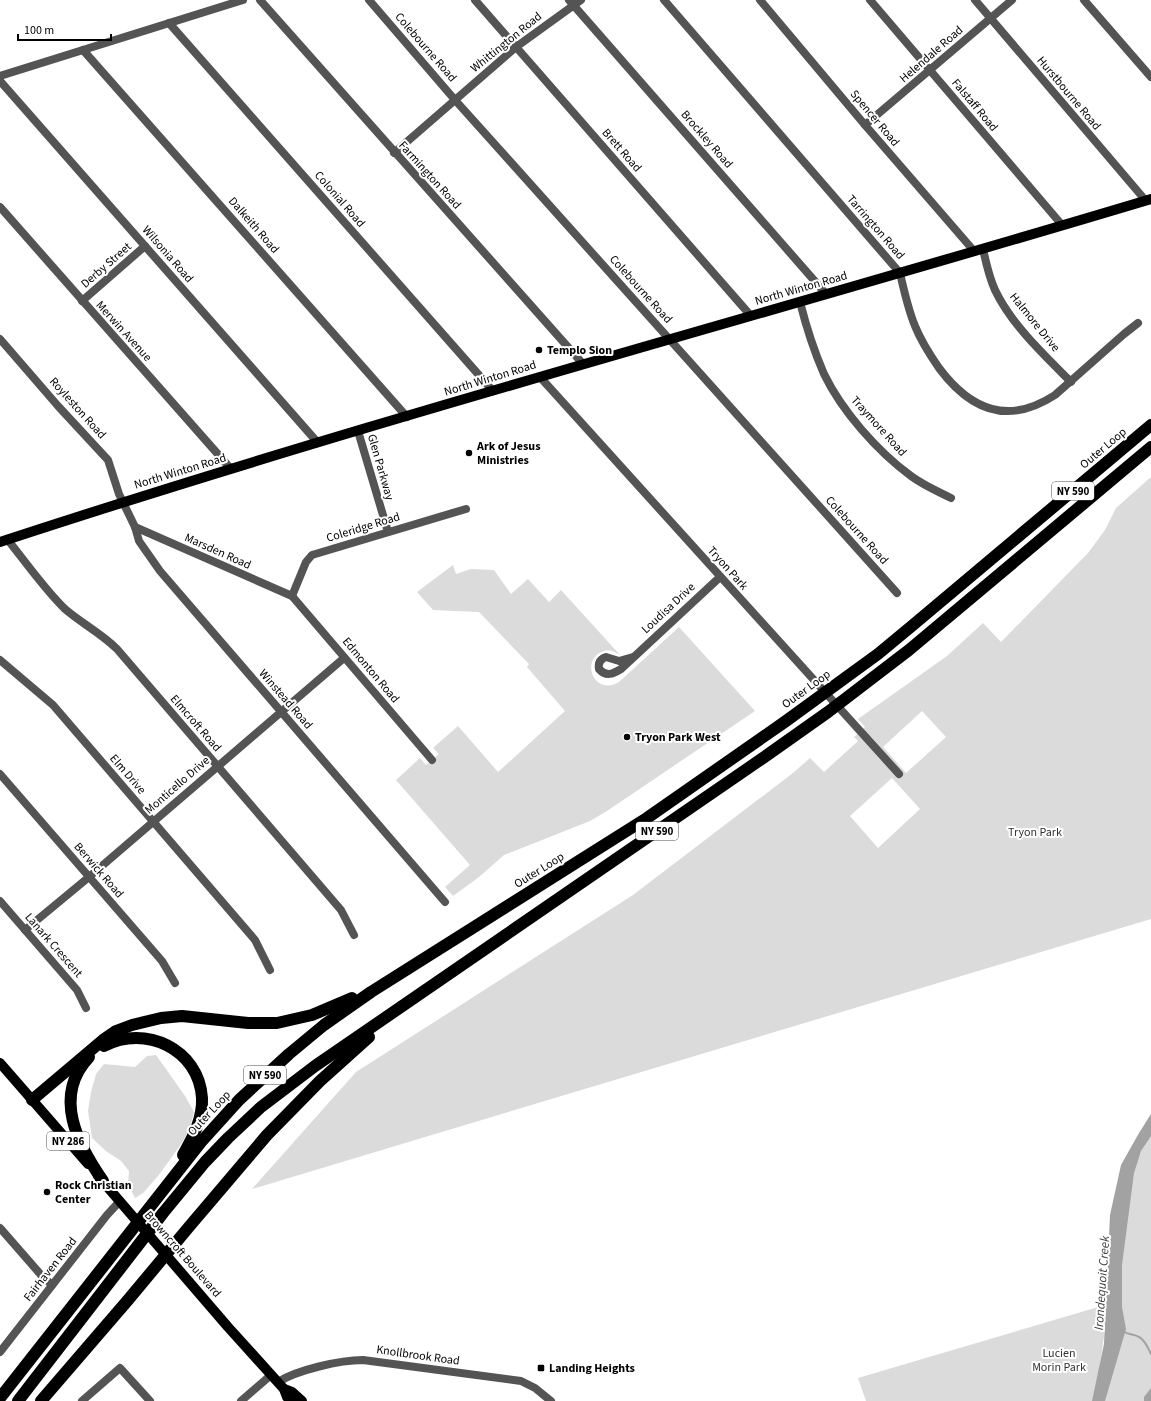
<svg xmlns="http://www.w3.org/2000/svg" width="1151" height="1401" font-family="'Source Sans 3',sans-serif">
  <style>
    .green { fill: #dbdbdb; fill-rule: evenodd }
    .water { fill: #a2a2a2 }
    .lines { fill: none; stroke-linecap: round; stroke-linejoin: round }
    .stream { stroke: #a2a2a2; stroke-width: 2 }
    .minor { stroke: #545454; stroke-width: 8 }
    .major { stroke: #000; stroke-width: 10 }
    .highway { stroke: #000; stroke-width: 12 }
    .poi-dot { fill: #000; stroke: #fff; stroke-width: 1.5 }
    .labels { text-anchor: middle; stroke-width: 4; stroke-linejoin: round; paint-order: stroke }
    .shield { fill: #fff; stroke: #4c4c4c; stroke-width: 1 }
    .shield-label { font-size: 11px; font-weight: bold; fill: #000 }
    .street-label { font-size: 12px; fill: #000; stroke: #fff }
    .poi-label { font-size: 12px; font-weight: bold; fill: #000; stroke: #fff; text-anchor: start }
    .park-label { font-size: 12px; fill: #323232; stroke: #fff }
    .water-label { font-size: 13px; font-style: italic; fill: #434343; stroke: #fff }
  </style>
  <rect width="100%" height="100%" fill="#fff"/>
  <g class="green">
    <path d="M1151,477V919L252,1189L356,1072L633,895L793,773L810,758L824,772L858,741L854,737L865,727L858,719L947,656L983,623L1001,642L1088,553L1105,530L1116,508ZM922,711L946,737L906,773L883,747ZM892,778L920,809L878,848L850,816Z"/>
    <path d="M453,565L456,574L471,569L494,570L511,594L528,579L549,602L561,590L621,656C616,652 610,649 604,651C579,659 594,697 619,682L679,627L755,711L607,811L590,821L504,855L479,877L453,896L445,887L470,865L396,780L420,758L426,765L439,754L433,748L458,726L498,772L565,711L527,667L529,664L479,612L433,610L417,592Z"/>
    <polygon points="156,1055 185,1096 194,1112 190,1127 182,1143 158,1176 143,1193 135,1198 128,1184 129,1171 121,1161 106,1151 92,1138 88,1111 91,1092 96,1074 104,1064 135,1067 147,1056"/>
    <polygon points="1151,1132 1151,1401 1101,1401 1127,1178"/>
    <polygon points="1105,1305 1104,1336 1095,1401 866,1401 858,1378"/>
  </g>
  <g class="water">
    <polygon points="1151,1114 1151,1136 1141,1151 1134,1173 1122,1265 1122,1307 1126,1329 1105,1401 1092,1401 1104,1344 1110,1215 1121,1165 1139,1133"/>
    <polygon points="1151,1388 1151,1401 1144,1401 1144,1397"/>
  </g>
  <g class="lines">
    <path class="stream" d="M1123,1331C1128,1335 1134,1334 1139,1337C1145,1340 1148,1348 1151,1354"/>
    <g class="minor">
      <polyline points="260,0 583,364"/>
      <polyline points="369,0 455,100 897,593"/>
      <polyline points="475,0 751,316"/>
      <polyline points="569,0 826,294"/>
      <path d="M664,0L900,273C904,291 908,309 915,326C921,341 930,355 939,368C971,411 1009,425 1055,395L1124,334L1138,323"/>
      <polyline points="760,0 865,125 974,251"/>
      <polyline points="870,0 1062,225"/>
      <polyline points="975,0 1146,201"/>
      <polyline points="1084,0 1151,77"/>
      <polyline points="169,23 493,391"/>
      <polyline points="83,50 407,417"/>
      <polyline points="0,76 243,0"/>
      <polyline points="0,81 318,443"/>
      <polyline points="865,125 1012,0"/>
      <polyline points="394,153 516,47 581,0"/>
      <polyline points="0,207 231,469"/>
      <path d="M983,249C986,263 989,277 995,290C1011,324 1044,355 1071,382"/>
      <polyline points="82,301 145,246"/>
      <path d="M800,302C806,326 814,351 824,374C842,411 877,451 911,476C923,485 937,491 951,498"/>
      <polyline points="0,339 58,406 108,460 119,494 135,527 139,541 160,571 445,902"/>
      <polyline points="540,377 899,774"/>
      <polyline points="358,431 388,532"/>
      <polyline points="135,527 292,596 432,760"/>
      <path d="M7,539C25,561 45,590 65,609C81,623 101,633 117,649L341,910L354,935"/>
      <polyline points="292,596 306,562 312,555 466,509"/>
      <path d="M633,657L619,661L606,657C600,659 598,663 599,669C606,677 613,674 621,669L720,577"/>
      <polyline points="0,660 53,705 255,940 270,970"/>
      <polyline points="0,774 162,961 175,983"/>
      <polyline points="0,901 77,990 86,1008"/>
      <polyline points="25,930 89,877 344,658"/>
      <polyline points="0,1228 42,1276 52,1285"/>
      <polyline points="0,1352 107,1215 120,1201"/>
      <path d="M278,1382C297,1370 340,1360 363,1360L521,1381L535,1388L551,1401"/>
      <polyline points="82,1401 120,1368 150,1401"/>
      <polyline points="241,1401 271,1375"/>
    </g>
    <g class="major">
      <path d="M0,542C381,417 768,314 1151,199"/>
      <polyline points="0,1063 88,1164"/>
      <polyline points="98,1176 228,1327 284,1389 287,1397 290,1401"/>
      <polyline points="284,1389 292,1392 302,1401"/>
    </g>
    <g class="highway">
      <path d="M104,1046C145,1024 199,1049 202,1098C203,1119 193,1137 183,1155"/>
      <path d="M89,1057C52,1096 78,1145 103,1181"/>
      <polyline points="32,1100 103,1040 116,1031 132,1025 161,1018 182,1016 248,1023 277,1023 312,1015 352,998"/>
      <polyline points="0,1398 201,1142 239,1100 289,1054 324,1025 371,992 647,818 786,721 878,654 913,625 1151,425"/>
      <polyline points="18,1401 163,1213 205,1162 228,1138 261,1107 315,1066 763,758 828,712 909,650 1151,447"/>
      <polyline points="41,1401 128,1300 188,1228 267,1135 320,1081 369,1037"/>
    </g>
  </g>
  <g class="poi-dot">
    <circle cx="539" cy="350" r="4"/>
    <circle cx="469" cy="453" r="4"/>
    <circle cx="627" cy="737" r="4"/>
    <circle cx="47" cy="1192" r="4"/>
    <rect x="537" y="1364" width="8" height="8" rx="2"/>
  </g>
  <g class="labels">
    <g class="shield">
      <rect x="1052" y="482" width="42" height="18" rx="3"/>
      <rect x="636" y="822" width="42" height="18" rx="3"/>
      <rect x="244" y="1066" width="42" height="18" rx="3"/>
      <rect x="47" y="1132" width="42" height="18" rx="3"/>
    </g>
    <g class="shield-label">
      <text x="1073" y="495">NY 590</text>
      <text x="657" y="835">NY 590</text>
      <text x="265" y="1079">NY 590</text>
      <text x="68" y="1145">NY 286</text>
    </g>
    <g class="street-label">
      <text transform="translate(506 42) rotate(-39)" y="4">Whittington Road</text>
      <text transform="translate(426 47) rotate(49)" y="4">Colebourne Road</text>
      <text transform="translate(931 54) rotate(-41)" y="4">Helendale Road</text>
      <text transform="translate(1069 93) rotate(50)" y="4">Hurstbourne Road</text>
      <text transform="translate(975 105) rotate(50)" y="4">Falstaff Road</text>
      <text transform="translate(875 118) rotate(50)" y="4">Spencer Road</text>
      <text transform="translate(707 139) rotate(49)" y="4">Brockley Road</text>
      <text transform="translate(622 150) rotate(49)" y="4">Brett Road</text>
      <text transform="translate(430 175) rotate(48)" y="4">Farmington Road</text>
      <text transform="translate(340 199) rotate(49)" y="4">Colonial Road</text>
      <text transform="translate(254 225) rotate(49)" y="4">Dalkeith Road</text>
      <text transform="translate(876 227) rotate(49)" y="4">Tarrington Road</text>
      <text transform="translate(168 254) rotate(49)" y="4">Wilsonia Road</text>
      <text transform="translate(106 265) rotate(-41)" y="4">Derby Street</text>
      <text transform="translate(801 288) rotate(-16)" y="4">North Winton Road</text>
      <text transform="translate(641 289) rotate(48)" y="4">Colebourne Road</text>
      <text transform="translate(1035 322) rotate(51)" y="4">Halmore Drive</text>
      <text transform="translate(124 331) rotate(48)" y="4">Merwin Avenue</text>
      <text transform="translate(490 378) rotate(-17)" y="4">North Winton Road</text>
      <text transform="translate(78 408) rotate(48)" y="4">Royleston Road</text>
      <text transform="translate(879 426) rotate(48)" y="4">Traymore Road</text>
      <text transform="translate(1103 448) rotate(-40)" y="4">Outer Loop</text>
      <text transform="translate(381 467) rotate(74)" y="4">Glen Parkway</text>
      <text transform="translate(180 471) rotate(-17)" y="4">North Winton Road</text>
      <text transform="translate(363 527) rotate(-17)" y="4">Coleridge Road</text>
      <text transform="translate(857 530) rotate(48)" y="4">Colebourne Road</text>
      <text transform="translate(218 551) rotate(24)" y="4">Marsden Road</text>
      <text transform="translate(728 568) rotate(48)" y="4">Tryon Park</text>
      <text transform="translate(668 608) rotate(-43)" y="4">Loudisa Drive</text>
      <text transform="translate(371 670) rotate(50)" y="4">Edmonton Road</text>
      <text transform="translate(806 689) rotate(-36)" y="4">Outer Loop</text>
      <text transform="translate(286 699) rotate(49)" y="4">Winstead Road</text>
      <text transform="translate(196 723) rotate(49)" y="4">Elmcroft Road</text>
      <text transform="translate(128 774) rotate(49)" y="4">Elm Drive</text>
      <text transform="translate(177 785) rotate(-41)" y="4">Monticello Drive</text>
      <text transform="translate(99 870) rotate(49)" y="4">Berwick Road</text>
      <text transform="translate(539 870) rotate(-32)" y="4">Outer Loop</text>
      <text transform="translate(54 945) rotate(49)" y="4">Lanark Crescent</text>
      <text transform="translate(209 1113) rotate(-47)" y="4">Outer Loop</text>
      <text transform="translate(183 1254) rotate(49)" y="4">Browncroft Boulevard</text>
      <text transform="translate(50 1269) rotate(-52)" y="4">Fairhaven Road</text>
      <text transform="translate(418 1355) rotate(8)" y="4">Knollbrook Road</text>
    </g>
    <g class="poi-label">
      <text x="547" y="354">Templo Sion</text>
      <text x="477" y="450">Ark of Jesus<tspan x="477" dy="14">Ministries</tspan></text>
      <text x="635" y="741">Tryon Park West</text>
      <text x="55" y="1189">Rock Christian<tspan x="55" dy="14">Center</tspan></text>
      <text x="549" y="1372">Landing Heights</text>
    </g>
    <g class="park-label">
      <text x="1035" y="836">Tryon Park</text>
      <text x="1059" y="1357">Lucien<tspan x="1059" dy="14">Morin Park</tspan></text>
    </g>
    <g class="water-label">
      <text transform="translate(1101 1283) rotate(-86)" y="5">Irondequoit Creek</text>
    </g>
  </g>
  <path d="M18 34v6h93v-6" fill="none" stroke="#000000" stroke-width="2"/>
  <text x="24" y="34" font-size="12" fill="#000000" stroke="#ffffff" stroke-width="3" paint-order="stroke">100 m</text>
</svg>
